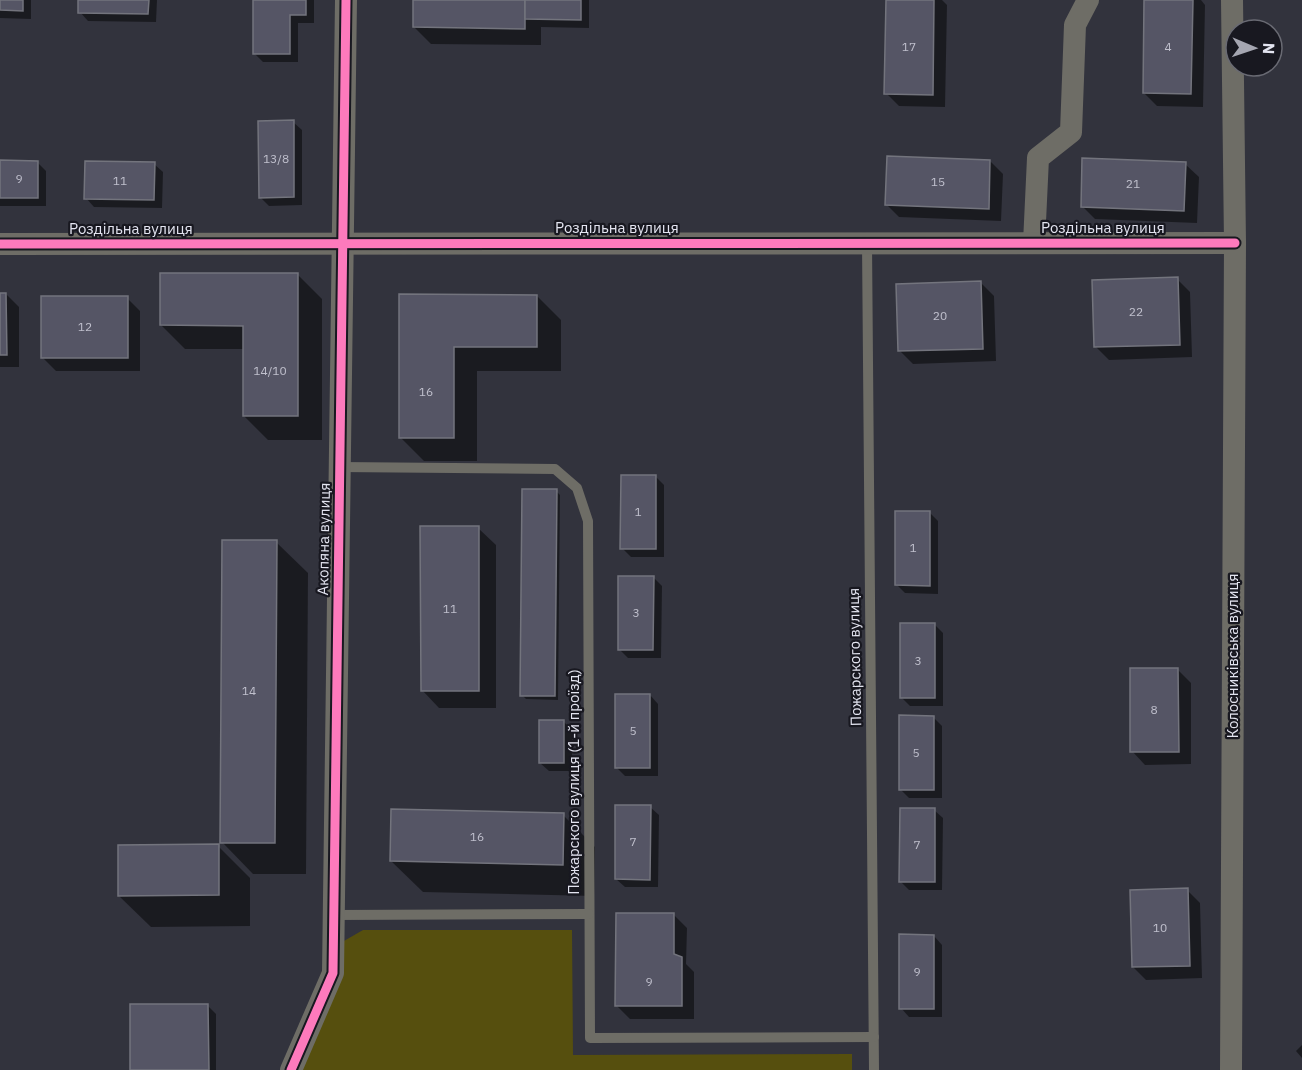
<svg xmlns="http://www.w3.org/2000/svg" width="1302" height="1070" font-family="'IBM Plex Sans',sans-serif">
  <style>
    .green { fill: #564f0e }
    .shadow { fill: #0007 }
    .building { fill: #555565; stroke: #73747d; stroke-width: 1.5 }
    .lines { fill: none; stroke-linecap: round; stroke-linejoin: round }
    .lane { stroke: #6e6d66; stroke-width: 10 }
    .street { stroke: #6e6d66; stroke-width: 22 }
    .cycleway-casing { stroke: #181820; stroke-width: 13 }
    .cycleway { stroke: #fd7abc; stroke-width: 9 }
    .labels { text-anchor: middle; stroke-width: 4.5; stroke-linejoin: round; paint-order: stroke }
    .number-label { font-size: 12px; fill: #c0c0cd }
    .street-label { font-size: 15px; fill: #e3e4f0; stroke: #181820 }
  </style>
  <rect width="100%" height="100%" fill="#32333d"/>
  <polygon class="green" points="363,930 572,930 573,1055 852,1054 852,1070 287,1070 330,949"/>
  <g class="shadow">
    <polygon points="0,0 31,0 31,19 0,18"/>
    <polygon points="80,0 157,0 156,22 88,21 80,12"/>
    <polygon points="254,0 314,0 314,23 298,23 298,62 263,62 254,53"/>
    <polygon points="415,0 589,0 589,28 541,27 541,45 431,44 414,27"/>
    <polygon points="887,0 942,0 947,5 945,107 899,106 886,93"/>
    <polygon points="1146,0 1201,0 1205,5 1203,107 1157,106 1144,93"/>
    <polygon points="293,122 302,130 302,205 269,206 260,197"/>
    <polygon points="990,161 1003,174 1001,221 899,217 886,204"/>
    <polygon points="0,162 37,162 46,171 46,206 0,206"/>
    <polygon points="154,164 163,172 162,208 94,207 86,198"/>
    <polygon points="1185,164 1199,177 1197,223 1095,219 1082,206"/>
    <polygon points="297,274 322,299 322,440 268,440 244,416 244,349 185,349 161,325"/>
    <polygon points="1177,279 1190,292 1192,357 1109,360 1096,347"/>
    <polygon points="981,283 994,296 996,361 913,364 900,351"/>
    <polygon points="0,294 6,294 19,307 19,367 0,367"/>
    <polygon points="400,296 537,296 561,320 561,371 477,371 477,461 424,461 400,437"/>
    <polygon points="127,298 140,311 140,371 56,371 43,358"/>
    <polygon points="655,476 664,485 664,557 631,557 622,548"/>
    <polygon points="556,491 560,495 558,700 526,699 522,695"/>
    <polygon points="930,513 938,521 938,594 905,593 897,585"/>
    <polygon points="478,528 496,545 496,708 439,708 422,690"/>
    <polygon points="276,542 308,573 306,874 253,874 222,842"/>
    <polygon points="653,577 662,586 661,658 628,658 619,649"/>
    <polygon points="935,625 943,633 943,706 910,706 901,697"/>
    <polygon points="1178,670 1191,683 1191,764 1145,765 1132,751"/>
    <polygon points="650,695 658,704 658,776 625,776 616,767"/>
    <polygon points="933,717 942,726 942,798 909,798 900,789"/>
    <polygon points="564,722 572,730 572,771 549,771 540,763"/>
    <polygon points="650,807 659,815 658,887 625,887 616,879"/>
    <polygon points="934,810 943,818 942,890 909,890 901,882"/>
    <polygon points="563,815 595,847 594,896 423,892 391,861"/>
    <polygon points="218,846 250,878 250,926 151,927 119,896"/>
    <polygon points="1187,890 1200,903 1202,978 1146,980 1133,967"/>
    <polygon points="674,915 687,928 686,964 694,972 694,1019 630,1019 617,1006"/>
    <polygon points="934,936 942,945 942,1017 909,1017 901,1008"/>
    <polygon points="207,1005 216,1014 216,1070 132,1070"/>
    <polygon points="1302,1045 1302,1058 1296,1051"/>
  </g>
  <g class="building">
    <polygon points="0,0 23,0 23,11 0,10"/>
    <polygon points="78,0 149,0 148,14 78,13"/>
    <polygon points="253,0 306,0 306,15 290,15 290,54 253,54"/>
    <polygon points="413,0 525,0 525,29 413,27"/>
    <polygon points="525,0 581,0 581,20 525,19"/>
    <polygon points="886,0 934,0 933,95 884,94"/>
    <polygon points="1144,0 1193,0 1191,94 1143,93"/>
    <polygon points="294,120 294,197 259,198 258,121"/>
    <polygon points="887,156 990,160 989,209 885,205"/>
    <polygon points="1082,158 1186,162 1184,211 1081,207"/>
    <polygon points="0,160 38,161 38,198 0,198"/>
    <polygon points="85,161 155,162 154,200 84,199"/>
    <polygon points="160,273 298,273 298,416 243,416 243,326 160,325"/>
    <polygon points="1178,277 1180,345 1094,347 1092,280"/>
    <polygon points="981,281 983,349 898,351 896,284"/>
    <polygon points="0,293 6,293 7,355 0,355"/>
    <polygon points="399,294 537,295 537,347 454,347 454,438 399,438"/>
    <rect x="41" y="296" width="87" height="62"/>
    <polygon points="621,475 656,475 656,549 620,549"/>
    <polygon points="522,489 557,489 555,696 520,696"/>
    <polygon points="895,511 930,511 930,586 895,585"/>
    <polygon points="420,526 479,526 479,691 421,691"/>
    <polygon points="222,540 277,540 275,843 220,843"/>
    <polygon points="618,576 654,576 653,650 618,650"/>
    <rect x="900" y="623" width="35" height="75"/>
    <polygon points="1130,668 1178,668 1179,752 1130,752"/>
    <rect x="615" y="694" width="35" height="74"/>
    <polygon points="899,715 934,716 934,790 899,790"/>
    <rect x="539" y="720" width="25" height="43"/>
    <polygon points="615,805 651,805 650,880 615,879"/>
    <polygon points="900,808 935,808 935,882 899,882"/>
    <polygon points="391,809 564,813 563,865 390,861"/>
    <polygon points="219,844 219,895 118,896 118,845"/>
    <polygon points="1188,888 1190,966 1132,967 1130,890"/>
    <polygon points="616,913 674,913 674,954 682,957 682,1006 615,1006"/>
    <polygon points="899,934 934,935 934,1009 899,1009"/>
    <polygon points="130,1004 208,1004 209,1070 130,1070"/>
  </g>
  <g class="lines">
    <g class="lane">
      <polyline points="867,243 874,1070"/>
      <polyline points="339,467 555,469 577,488 588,521 590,1038 874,1037"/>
      <polyline points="334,915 589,914"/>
    </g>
    <g class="street">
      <polyline points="1034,243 1038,158 1071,132 1075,25 1088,0"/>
      <polyline points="0,244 1235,243"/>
      <polyline points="291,1070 333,973 346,0"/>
      <polyline points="1231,1070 1235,243 1232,0"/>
    </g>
    <defs>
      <g id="cycleway">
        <polyline points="0,244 1235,243"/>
        <polyline points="291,1070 333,973 346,0"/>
      </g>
    </defs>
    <use href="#cycleway" class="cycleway-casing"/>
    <use href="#cycleway" class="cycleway"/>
  </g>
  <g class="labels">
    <g class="number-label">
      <text x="909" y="51">17</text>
      <text x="1168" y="51">4</text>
      <text x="276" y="163">13/8</text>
      <text x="19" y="183">9</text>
      <text x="120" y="185">11</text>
      <text x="938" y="186">15</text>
      <text x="1133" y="188">21</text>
      <text x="1136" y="316">22</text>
      <text x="940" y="320">20</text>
      <text x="85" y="331">12</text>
      <text x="270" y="375">14/10</text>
      <text x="426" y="396">16</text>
      <text x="638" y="516">1</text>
      <text x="913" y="552">1</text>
      <text x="450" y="613">11</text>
      <text x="636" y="617">3</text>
      <text x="918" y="665">3</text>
      <text x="249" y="695">14</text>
      <text x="1154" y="714">8</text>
      <text x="633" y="735">5</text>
      <text x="916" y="757">5</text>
      <text x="477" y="841">16</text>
      <text x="633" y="846">7</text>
      <text x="917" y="849">7</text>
      <text x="1160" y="932">10</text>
      <text x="917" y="976">9</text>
      <text x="649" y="986">9</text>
    </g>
    <g class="street-label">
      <text x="617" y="233">Роздільна вулиця</text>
      <text x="1103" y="233">Роздільна вулиця</text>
      <text x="131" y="234">Роздільна вулиця</text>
      <text transform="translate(324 539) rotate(-89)" y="5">Акопяна вулиця</text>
      <text transform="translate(1233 656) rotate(-90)" y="5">Колосниківська вулиця</text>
      <text transform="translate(855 657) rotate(-91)" y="5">Пожарского вулиця</text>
      <text transform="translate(574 782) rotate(-90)" y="5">Пожарского вулиця (1-й проїзд)</text>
    </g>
  </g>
  <g transform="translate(1254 48) rotate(92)"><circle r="28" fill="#181820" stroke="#696a73" stroke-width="1.5"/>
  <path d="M0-4.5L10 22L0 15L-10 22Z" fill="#a5a6b1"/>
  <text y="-9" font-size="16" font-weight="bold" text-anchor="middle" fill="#e3e4f0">N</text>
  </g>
</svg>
